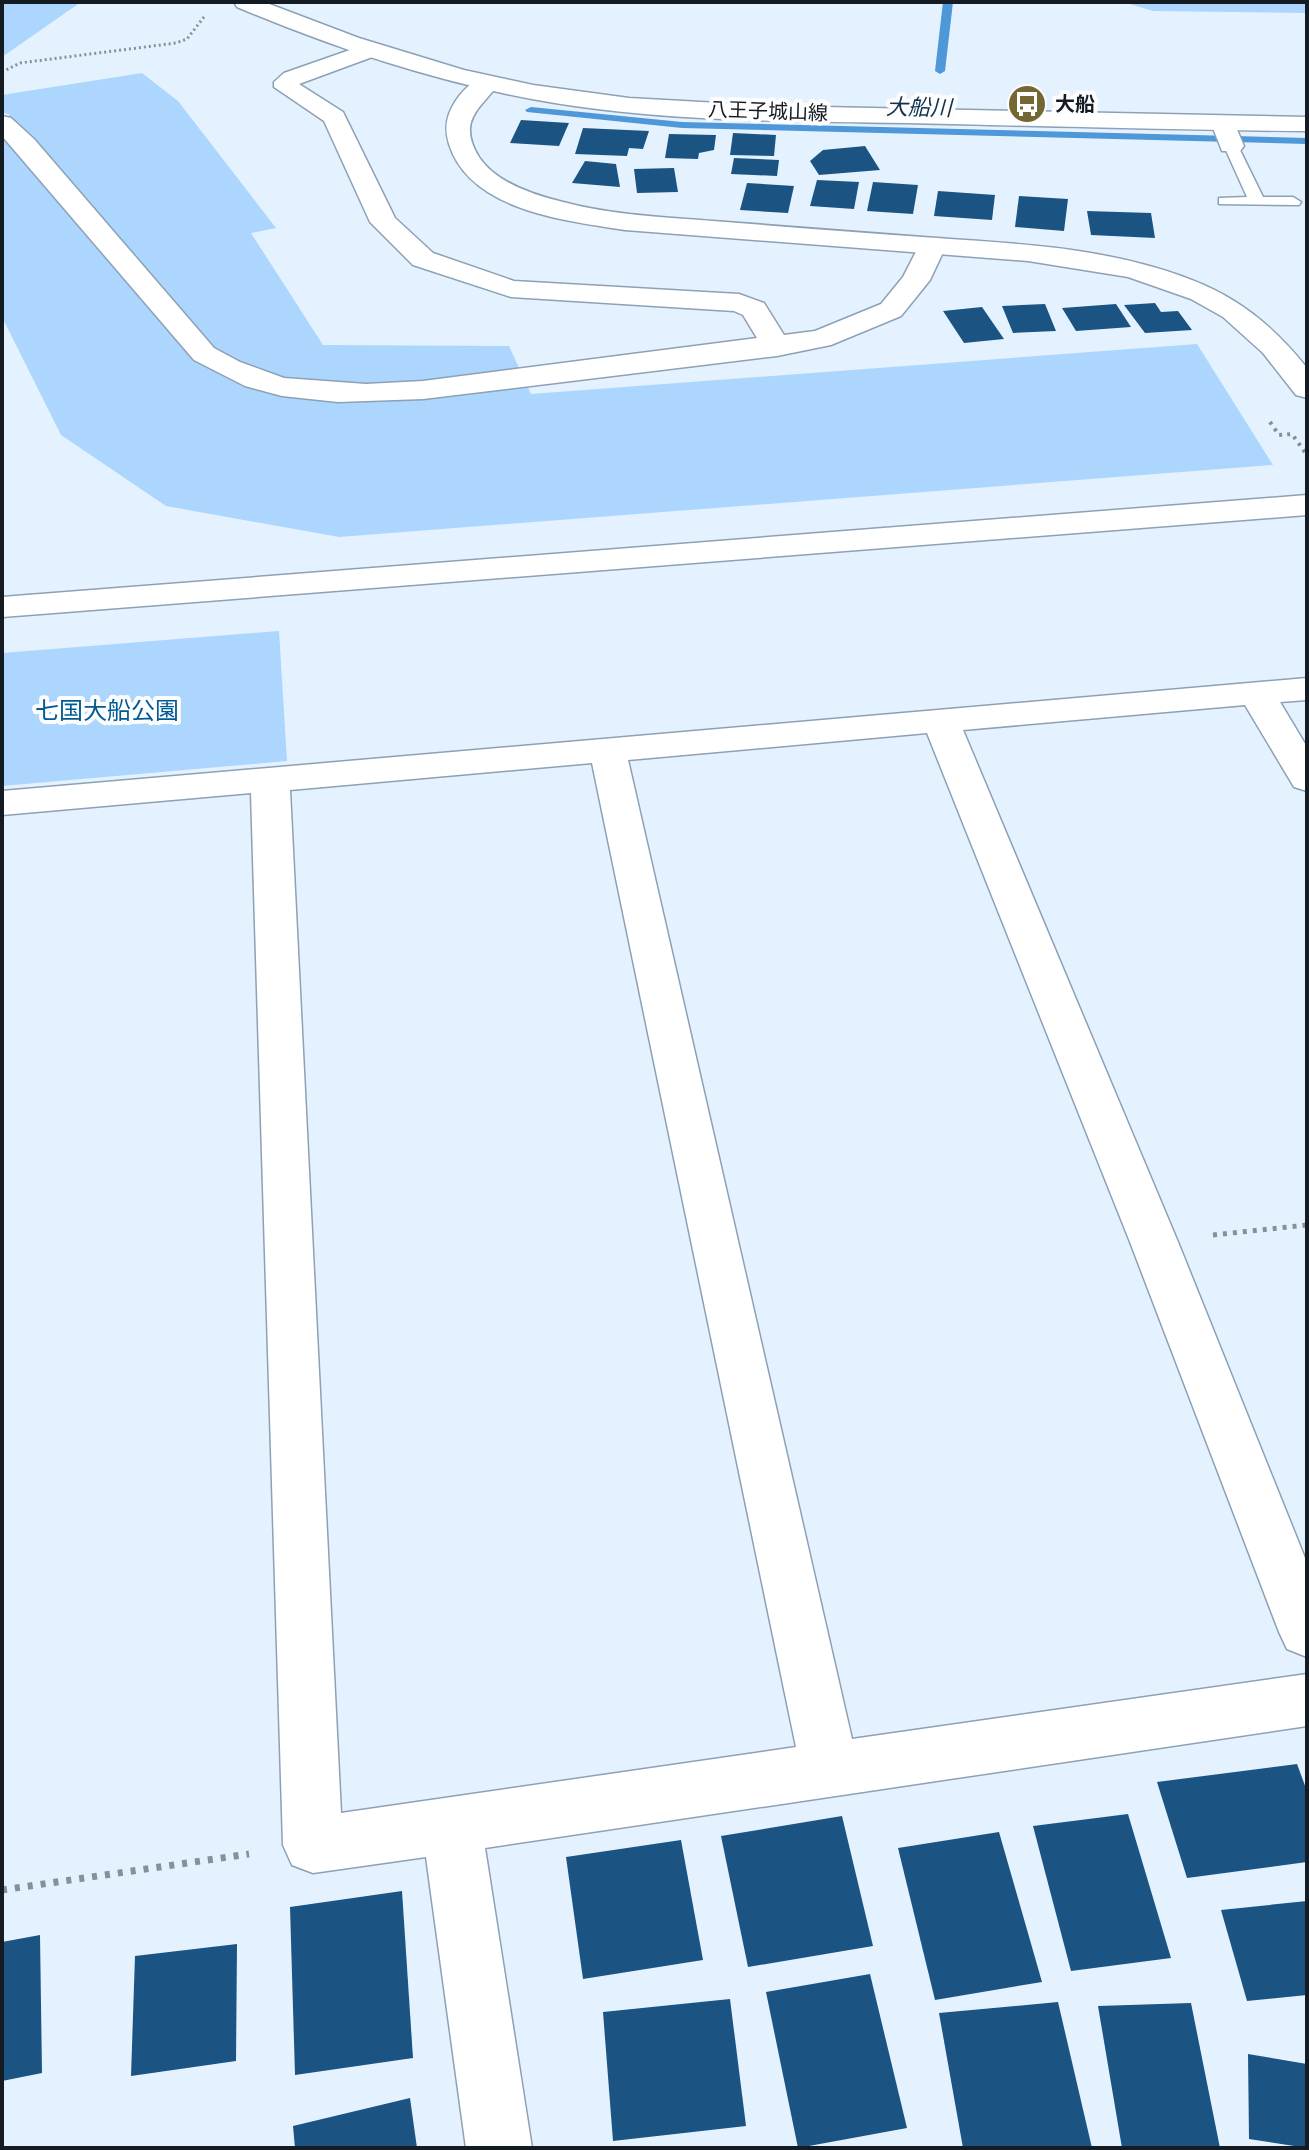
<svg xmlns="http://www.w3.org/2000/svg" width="1309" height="2150" font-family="'Exo 2','Noto Sans JP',sans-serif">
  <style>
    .green { fill: #acd6fd }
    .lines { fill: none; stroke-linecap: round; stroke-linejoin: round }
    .stream { fill: #4e97d8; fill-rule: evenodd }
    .building { fill: #1b5483 }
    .service-casing { stroke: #8ca1b5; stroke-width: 3 }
    .minor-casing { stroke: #8ca1b5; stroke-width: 3 }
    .tertiary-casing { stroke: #8ca1b5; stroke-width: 3 }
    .secondary-casing { stroke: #8ca1b5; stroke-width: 3 }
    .path-far3 { stroke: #85909b; stroke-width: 3; stroke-dasharray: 2 3; stroke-linecap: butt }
    .path-far2 { stroke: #85909b; stroke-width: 4; stroke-dasharray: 3 5; stroke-linecap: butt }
    .path-far1 { stroke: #85909b; stroke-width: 5; stroke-dasharray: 4 6; stroke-linecap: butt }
    .path { stroke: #85909b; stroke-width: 7; stroke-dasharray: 5 8; stroke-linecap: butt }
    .service { fill: #fff; fill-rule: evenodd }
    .minor { fill: #fff; fill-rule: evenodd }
    .tertiary { fill: #fff; fill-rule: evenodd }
    .secondary { fill: #fff; fill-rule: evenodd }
    .labels { text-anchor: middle; stroke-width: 8; stroke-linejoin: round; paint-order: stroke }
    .far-poi-label { font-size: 20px; font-weight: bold; fill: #141b23; stroke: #fdfdfd; text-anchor: start }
    .far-street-label { font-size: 20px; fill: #141b23; stroke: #fdfdfd }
    .far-water-label { font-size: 22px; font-style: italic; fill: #12314b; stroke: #fdfdfd }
    .park-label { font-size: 24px; fill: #005a96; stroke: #fdfdfd }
  </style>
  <rect width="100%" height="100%" fill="#e4f2ff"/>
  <g class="green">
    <polygon points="2,2 81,2 2,57"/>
    <polygon points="1123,2 1307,2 1307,13 1153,11"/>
    <polygon points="142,73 178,101 276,228 251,233 323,345 509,346 531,394 1197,344 1273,465 339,537 166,506 61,435 2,317 2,118 10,115 2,112 2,95"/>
    <polygon points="279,631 287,761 2,786 2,653"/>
  </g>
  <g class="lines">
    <g class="stream">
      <polygon points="943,2 953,2 945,71 940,74 935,71"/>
      <polygon points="531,107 682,122 1307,138 1307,144 682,128 527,112 525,110"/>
    </g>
  </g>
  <g class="building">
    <polygon points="521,120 569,123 559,146 510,143"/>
    <polygon points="583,128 649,131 643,149 629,148 627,156 575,154"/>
    <polygon points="733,133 776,135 774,156 730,155"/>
    <polygon points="669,134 716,135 714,150 699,153 698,159 665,158"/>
    <polygon points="865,146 880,170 819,175 810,161 823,150"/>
    <polygon points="734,158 779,160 777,176 731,174"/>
    <polygon points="585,161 616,164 620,187 572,183"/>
    <polygon points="674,168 678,192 637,193 634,169"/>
    <polygon points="817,180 859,182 854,209 810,206"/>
    <polygon points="873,182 918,185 913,214 867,211"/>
    <polygon points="747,183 794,186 788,213 740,210"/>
    <polygon points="938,191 995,195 992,220 934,216"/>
    <polygon points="1019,196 1068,199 1064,231 1015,227"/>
    <polygon points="1087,211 1151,213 1155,238 1091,235"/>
    <polygon points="1155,303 1161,312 1178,311 1192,330 1145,333 1124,305"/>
    <polygon points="1045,304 1056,331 1013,333 1002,306"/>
    <polygon points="1116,304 1131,327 1076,331 1062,308"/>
    <polygon points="982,307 1004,339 964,343 943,311"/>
    <polygon points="1297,1764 1307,1791 1307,1862 1187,1878 1157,1782"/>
    <polygon points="1128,1814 1171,1958 1071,1971 1033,1826"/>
    <polygon points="842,1816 873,1946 748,1967 721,1836"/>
    <polygon points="999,1832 1042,1982 935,2000 898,1848"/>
    <polygon points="681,1840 703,1960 583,1979 566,1857"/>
    <polygon points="402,1891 413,2058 295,2075 290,1907"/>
    <polygon points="1307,1901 1307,1995 1247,2001 1221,1910"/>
    <polygon points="40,1935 42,2073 2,2081 2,1942"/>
    <polygon points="237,1944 236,2061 131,2076 135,1956"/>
    <polygon points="870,1974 907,2128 798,2148 766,1992"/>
    <polygon points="730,1999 746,2126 613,2141 603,2012"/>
    <polygon points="1058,2002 1092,2148 963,2148 939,2013"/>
    <polygon points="1191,2003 1220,2148 1122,2148 1098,2006"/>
    <polygon points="1248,2054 1307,2064 1307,2148 1249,2139"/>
    <polygon points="410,2098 417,2148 295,2148 293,2126"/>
  </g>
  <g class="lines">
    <defs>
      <polygon id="service" points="1231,142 1238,146 1263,197 1293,197 1301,202 1299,205 1219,204 1219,198 1247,197 1224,146"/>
      <g id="minor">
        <polygon points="367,44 375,46 379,51 375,56 299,84 343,112 395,218 433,253 514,281 739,294 764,303 784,335 815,331 881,304 903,277 922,240 942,240 946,246 930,280 901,316 831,345 777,356 423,399 338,402 282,396 245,386 194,360 2,136 2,116 11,118 34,139 214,348 240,362 284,378 366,384 423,381 757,338 743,315 734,311 511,297 413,265 370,222 324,121 274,87 274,82 284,73"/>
        <polygon points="1223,116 1232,118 1244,146 1240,151 1222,151 1211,123 1214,118"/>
        <path d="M1307,678V700L1280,702L1307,747V791L1294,787L1245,705L963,730L1178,1242L1307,1563V1657L1287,1649L1279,1632L1130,1242L927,733L628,760L852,1739L1307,1674V1726L485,1848L532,2148H466L426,1857L313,1873L292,1865L283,1845L251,793L2,815V791ZM592,763L796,1747L341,1813L290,790Z"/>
      </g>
      <g id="tertiary">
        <path d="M487,76L495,78L499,83C482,108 456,119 479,157C496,183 534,195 563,202C612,215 663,217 713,221C788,227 863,233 937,238C1006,243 1075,246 1142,264C1215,283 1260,309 1307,368V398L1296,395L1263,353L1223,317L1191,299L1128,277L1028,261L625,230C567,221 470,211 449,144C446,134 445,125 449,114C455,98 470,80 487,76Z"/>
        <polygon points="1307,495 1307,515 2,617 2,597"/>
      </g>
      <path id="secondary" d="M234,2H264L359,38L464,70L533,85L629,98L774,106L1307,117V131C1174,130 1040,126 907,123C782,121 655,122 532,99C430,80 332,47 237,7Z"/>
    </defs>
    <use href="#service" class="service-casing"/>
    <use href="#minor" class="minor-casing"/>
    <use href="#tertiary" class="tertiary-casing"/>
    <use href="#secondary" class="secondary-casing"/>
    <polyline class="path-far3" points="2,72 20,63 176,43 187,39 204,17"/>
    <polyline class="path-far2" points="1270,422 1279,435 1292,434 1307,455"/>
    <polyline class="path-far1" points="1213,1235 1307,1225"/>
    <polyline class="path" points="2,1890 249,1854"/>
    <use href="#service" class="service"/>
    <use href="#minor" class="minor"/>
    <use href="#tertiary" class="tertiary"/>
    <use href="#secondary" class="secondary"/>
  </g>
  <defs>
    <symbol id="bus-disc" viewBox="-11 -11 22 22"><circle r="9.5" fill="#736734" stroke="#fdfdfd"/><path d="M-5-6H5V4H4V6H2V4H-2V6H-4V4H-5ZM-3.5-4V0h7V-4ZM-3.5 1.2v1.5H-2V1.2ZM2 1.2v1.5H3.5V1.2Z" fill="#fff"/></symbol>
  </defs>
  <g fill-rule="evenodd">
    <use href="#bus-disc" x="1005" y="82" width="44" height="44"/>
  </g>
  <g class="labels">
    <g class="far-poi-label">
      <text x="1055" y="111">大船</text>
    </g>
    <g class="far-street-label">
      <text transform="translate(768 111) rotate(2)" y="7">八王子城山線</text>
    </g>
    <g class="far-water-label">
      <text transform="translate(919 107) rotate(1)" y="8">大船川</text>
    </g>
    <g class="park-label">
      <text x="107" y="719">七国大船公園</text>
    </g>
  </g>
  <rect width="1309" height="2150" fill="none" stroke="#141b23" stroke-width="8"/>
</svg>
